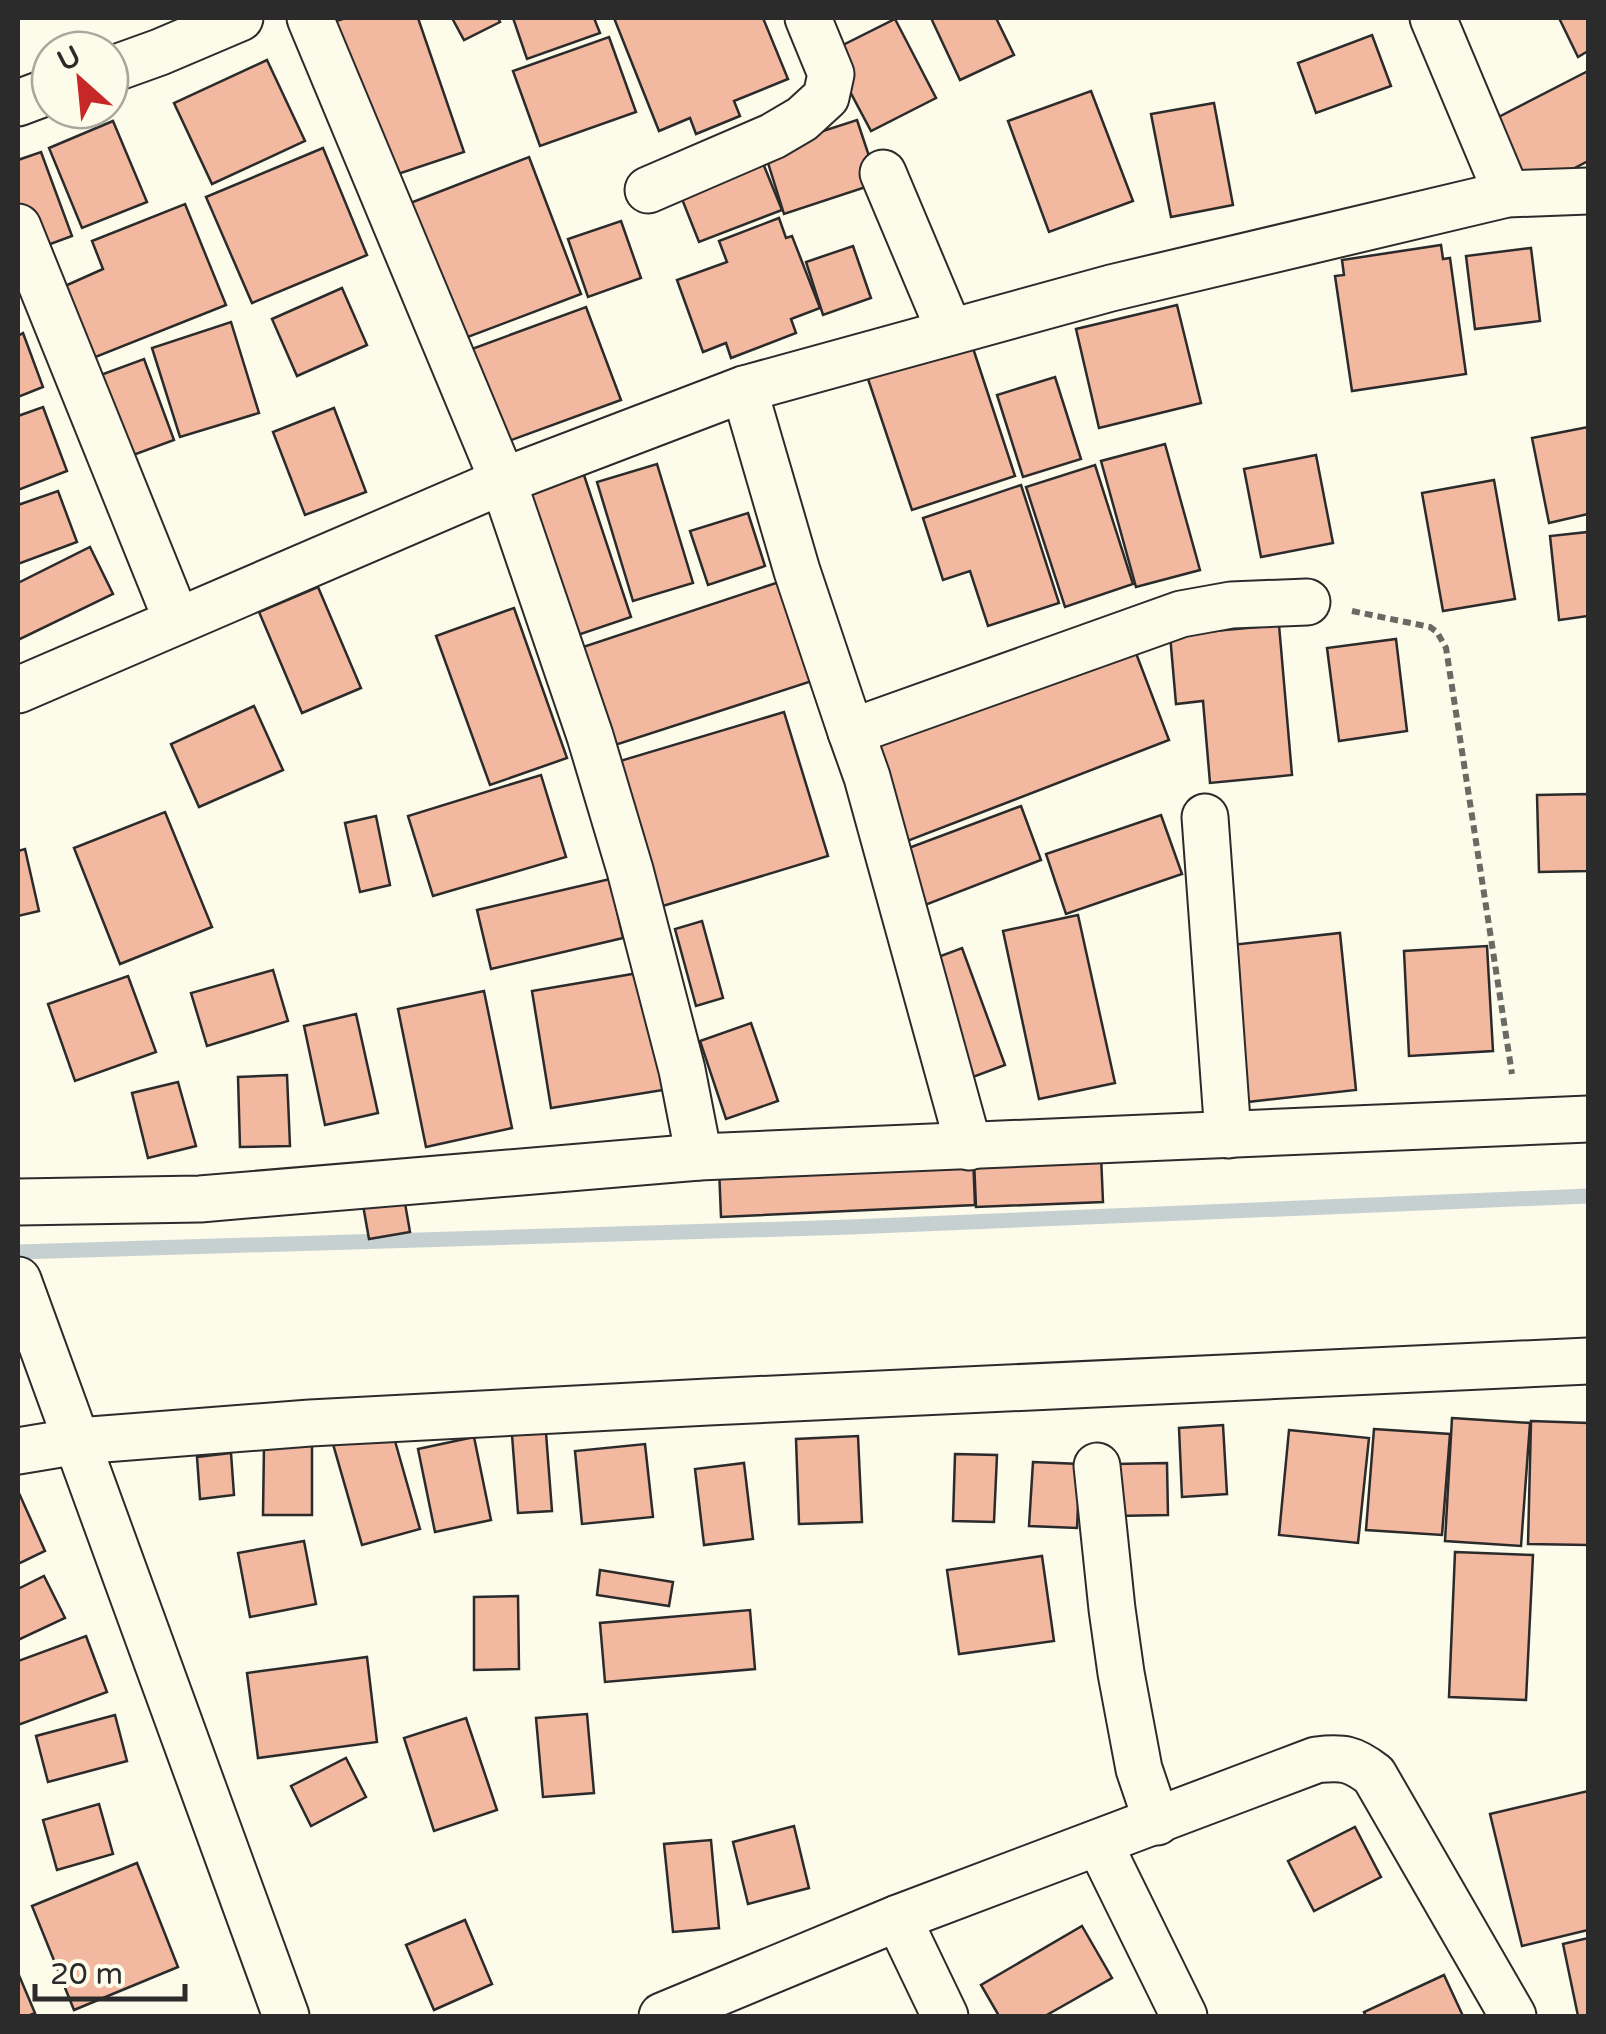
<svg xmlns="http://www.w3.org/2000/svg" width="1606" height="2034" font-family="'Varela Round',sans-serif">
  <style>
    .lines { fill: none; stroke-linecap: round; stroke-linejoin: round }
    .stream { stroke: #c7d0d0; stroke-width: 15 }
    .building { fill: #f2b8a0; stroke: #2b2b2b; stroke-width: 2.5 }
    .street-casing { stroke: #2b2b2b; stroke-width: 49 }
    .path { stroke: #6a6964; stroke-width: 6; stroke-dasharray: 8 5; stroke-linecap: butt }
    .street { stroke: #fdfbea; stroke-width: 45 }
  </style>
  <rect width="100%" height="100%" fill="#fdfbea"/>
  <g class="lines">
    <polyline class="stream" points="18,1252 851,1227 1588,1196"/>
  </g>
  <g class="building">
    <polygon points="346,18 418,18 464,152 389,177 336,21"/>
    <polygon points="452,18 498,18 500,22 464,40"/>
    <polygon points="513,18 594,18 600,33 527,59"/>
    <polygon points="614,18 763,18 788,79 734,101 740,116 696,134 690,118 659,131"/>
    <polygon points="931,18 996,18 1014,55 960,80"/>
    <polygon points="1559,18 1588,18 1588,51 1578,57"/>
    <polygon points="895,19 936,98 871,131 829,52"/>
    <polygon points="1372,35 1391,86 1316,113 1298,63"/>
    <polygon points="609,37 636,112 540,146 513,71"/>
    <polygon points="267,60 305,141 212,184 174,103"/>
    <polygon points="1588,71 1588,161 1525,194 1487,123"/>
    <polygon points="1091,91 1133,201 1049,232 1008,121"/>
    <polygon points="1214,103 1233,205 1171,217 1151,114"/>
    <polygon points="857,120 878,183 784,214 764,150"/>
    <polygon points="113,121 147,202 82,228 49,148"/>
    <polygon points="323,148 367,255 252,303 206,197"/>
    <polygon points="41,152 72,236 29,252 18,219 18,160"/>
    <polygon points="760,156 782,210 699,242 678,189"/>
    <polygon points="529,157 581,294 452,343 400,207"/>
    <polygon points="185,204 226,305 78,364 47,294 103,269 92,241"/>
    <polygon points="779,218 786,238 792,236 820,308 791,319 796,333 731,358 726,343 703,352 677,280 727,262 719,241"/>
    <polygon points="621,221 641,278 588,297 568,239"/>
    <polygon points="1441,245 1443,259 1450,258 1466,374 1352,391 1335,276 1344,275 1342,260"/>
    <polygon points="853,246 871,298 823,315 806,262"/>
    <polygon points="1531,248 1540,321 1475,329 1466,256"/>
    <polygon points="342,288 367,345 297,376 272,319"/>
    <polygon points="1177,305 1201,403 1099,428 1076,329"/>
    <polygon points="586,307 621,400 495,446 461,353"/>
    <polygon points="231,322 259,413 180,437 152,348"/>
    <polygon points="23,333 43,387 18,397 18,336"/>
    <polygon points="970,339 1015,476 912,510 866,373"/>
    <polygon points="144,359 174,440 117,461 87,380"/>
    <polygon points="1055,377 1081,459 1023,477 997,395"/>
    <polygon points="43,407 67,471 18,490 18,416"/>
    <polygon points="334,408 366,492 305,515 273,432"/>
    <polygon points="1588,427 1588,514 1549,523 1532,438"/>
    <polygon points="1165,444 1200,570 1136,587 1101,461"/>
    <polygon points="1316,455 1333,543 1261,557 1244,469"/>
    <polygon points="579,460 631,617 566,639 514,481"/>
    <polygon points="657,464 693,583 633,601 597,482"/>
    <polygon points="1095,465 1133,584 1065,607 1026,487"/>
    <polygon points="1494,480 1515,599 1443,611 1422,493"/>
    <polygon points="1021,485 1059,603 988,626 970,571 943,580 923,518"/>
    <polygon points="58,491 77,542 18,564 18,505"/>
    <polygon points="748,513 765,566 708,585 690,531"/>
    <polygon points="1588,532 1588,616 1559,620 1550,536"/>
    <polygon points="90,547 113,594 18,640 18,583"/>
    <polygon points="779,582 812,681 612,746 580,648"/>
    <polygon points="318,587 361,688 302,713 259,612"/>
    <polygon points="514,608 567,758 490,785 436,636"/>
    <polygon points="1279,625 1292,775 1210,783 1203,701 1176,704 1170,635"/>
    <polygon points="1396,639 1407,731 1339,741 1327,648"/>
    <polygon points="1131,640 1169,740 897,845 859,744"/>
    <polygon points="254,706 283,770 199,807 171,744"/>
    <polygon points="784,712 828,856 653,909 610,764"/>
    <polygon points="541,775 566,857 433,896 408,816"/>
    <polygon points="1588,794 1588,871 1539,872 1537,795"/>
    <polygon points="1021,806 1041,860 920,907 898,852"/>
    <polygon points="165,812 212,927 120,964 74,848"/>
    <polygon points="1161,815 1182,874 1066,914 1046,854"/>
    <polygon points="376,816 390,885 360,892 345,823"/>
    <polygon points="25,849 39,911 18,916 18,851"/>
    <polygon points="610,879 623,938 491,969 477,910"/>
    <polygon points="1078,915 1115,1083 1039,1099 1003,931"/>
    <polygon points="702,921 723,998 696,1006 675,929"/>
    <polygon points="1340,933 1356,1090 1247,1102 1231,945"/>
    <polygon points="1487,946 1493,1051 1409,1056 1404,951"/>
    <polygon points="962,948 1005,1065 965,1080 922,963"/>
    <polygon points="273,970 288,1021 207,1046 191,993"/>
    <polygon points="644,972 663,1090 551,1108 532,991"/>
    <polygon points="128,976 156,1052 75,1081 48,1004"/>
    <polygon points="484,991 512,1128 426,1147 398,1009"/>
    <polygon points="356,1014 378,1113 325,1125 304,1026"/>
    <polygon points="751,1023 778,1101 726,1119 700,1041"/>
    <polygon points="287,1075 290,1146 240,1147 238,1077"/>
    <polygon points="178,1082 196,1146 148,1158 132,1093"/>
    <polygon points="1101,1155 1103,1202 976,1207 974,1160"/>
    <polygon points="973,1156 975,1205 721,1217 719,1168"/>
    <polygon points="402,1186 410,1232 369,1239 361,1194"/>
    <polygon points="1452,1418 1530,1423 1521,1546 1445,1541"/>
    <polygon points="1531,1421 1588,1423 1588,1545 1528,1544"/>
    <polygon points="1223,1425 1227,1494 1182,1497 1179,1428"/>
    <polygon points="391,1427 420,1529 362,1545 333,1444"/>
    <polygon points="1374,1429 1450,1434 1442,1535 1366,1530"/>
    <polygon points="1289,1430 1369,1438 1358,1543 1279,1535"/>
    <polygon points="546,1433 552,1511 518,1513 512,1435"/>
    <polygon points="858,1436 862,1522 799,1524 796,1439"/>
    <polygon points="474,1437 491,1520 435,1532 418,1449"/>
    <polygon points="645,1444 653,1517 582,1524 575,1451"/>
    <polygon points="264,1445 312,1445 312,1515 263,1515"/>
    <polygon points="231,1453 234,1495 200,1499 197,1457"/>
    <polygon points="955,1454 997,1455 994,1522 953,1521"/>
    <polygon points="1033,1462 1080,1464 1077,1528 1029,1526"/>
    <polygon points="744,1463 753,1539 704,1545 695,1469"/>
    <polygon points="1167,1463 1168,1515 1115,1516 1114,1464"/>
    <polygon points="18,1491 45,1551 18,1564"/>
    <polygon points="304,1541 316,1604 250,1617 238,1553"/>
    <polygon points="1455,1552 1533,1555 1526,1700 1449,1697"/>
    <polygon points="1042,1556 1054,1641 959,1654 947,1570"/>
    <polygon points="600,1570 673,1582 669,1606 597,1595"/>
    <polygon points="44,1576 65,1618 18,1640 18,1589"/>
    <polygon points="518,1596 519,1669 474,1670 474,1597"/>
    <polygon points="750,1610 755,1669 605,1682 600,1623"/>
    <polygon points="86,1636 107,1692 18,1725 18,1661"/>
    <polygon points="367,1657 377,1742 258,1758 247,1673"/>
    <polygon points="587,1714 594,1793 543,1797 536,1718"/>
    <polygon points="115,1715 127,1761 48,1782 36,1736"/>
    <polygon points="466,1718 497,1810 434,1831 404,1738"/>
    <polygon points="346,1758 366,1797 311,1826 291,1786"/>
    <polygon points="1588,1791 1588,1930 1522,1946 1490,1814"/>
    <polygon points="99,1804 113,1854 57,1870 43,1820"/>
    <polygon points="794,1826 809,1888 748,1904 733,1842"/>
    <polygon points="1355,1827 1381,1877 1314,1911 1288,1861"/>
    <polygon points="711,1840 719,1928 673,1932 664,1844"/>
    <polygon points="137,1863 178,1967 74,2010 32,1906"/>
    <polygon points="465,1920 492,1984 434,2010 406,1945"/>
    <polygon points="1082,1926 1112,1978 1045,2016 999,2016 981,1985"/>
    <polygon points="1588,1938 1588,2016 1578,2016 1563,1944"/>
    <polygon points="18,1973 35,2013 28,2016 18,2016"/>
    <polygon points="1444,1975 1463,2016 1366,2016 1364,2012"/>
  </g>
  <g class="lines">
    <defs>
      <g id="street">
        <polyline points="310,18 503,481 590,736 630,870 682,1070 699,1157"/>
        <polyline points="1433,18 1507,194"/>
        <polyline points="110,70 160,52 240,18"/>
        <polyline points="18,103 50,91"/>
        <polyline points="883,173 950,332"/>
        <polyline points="648,190 773,136 802,119 826,97 831,74 808,18"/>
        <polyline points="18,227 177,621"/>
        <polyline points="744,389 797,571 851,732 1181,614 1231,605 1307,602"/>
        <polyline points="18,690 503,481 744,389 1111,288 1507,194 1588,191"/>
        <polyline points="851,732 867,777 969,1147"/>
        <polyline points="1205,817 1228,1135"/>
        <polyline points="18,1202 200,1199 699,1157 1588,1119"/>
        <polyline points="18,1280 286,2016"/>
        <polyline points="18,1451 78,1441 310,1423 708,1402 1588,1361"/>
        <polyline points="1097,1466 1112,1609 1121,1673 1139,1769 1157,1822"/>
        <polyline points="1099,1843 1184,2016"/>
        <polyline points="898,1918 945,2016"/>
        <path d="M662,2016L898,1918L1316,1760C1343,1757 1352,1758 1374,1775L1513,2016"/>
      </g>
    </defs>
    <use href="#street" class="street-casing"/>
    <polyline class="path" points="1352,611 1430,627 1437,632 1446,648 1512,1074"/>
    <use href="#street" class="street"/>
  </g>
  <rect width="1606" height="2034" fill="none" stroke="#2b2b2b" stroke-width="40"/>
  <g transform="translate(80 80) rotate(333)"><circle r="48" fill="#fdfbea" stroke="#a9a89e" stroke-width="2.5"/>
  <path d="M0-8L18 38L0 25L-18 38Z" fill="#c62828"/>
  <text y="-15" font-size="28" font-weight="bold" text-anchor="middle" fill="#2b2b2b">U</text>
  </g>
  <path d="M35 1984v15h150v-15" fill="none" stroke="#2b2b2b" stroke-width="5"/>
  <text x="50" y="1984" font-size="30" fill="#2b2b2b" stroke="#fdfbea" stroke-width="8" paint-order="stroke">20 m</text>
</svg>
